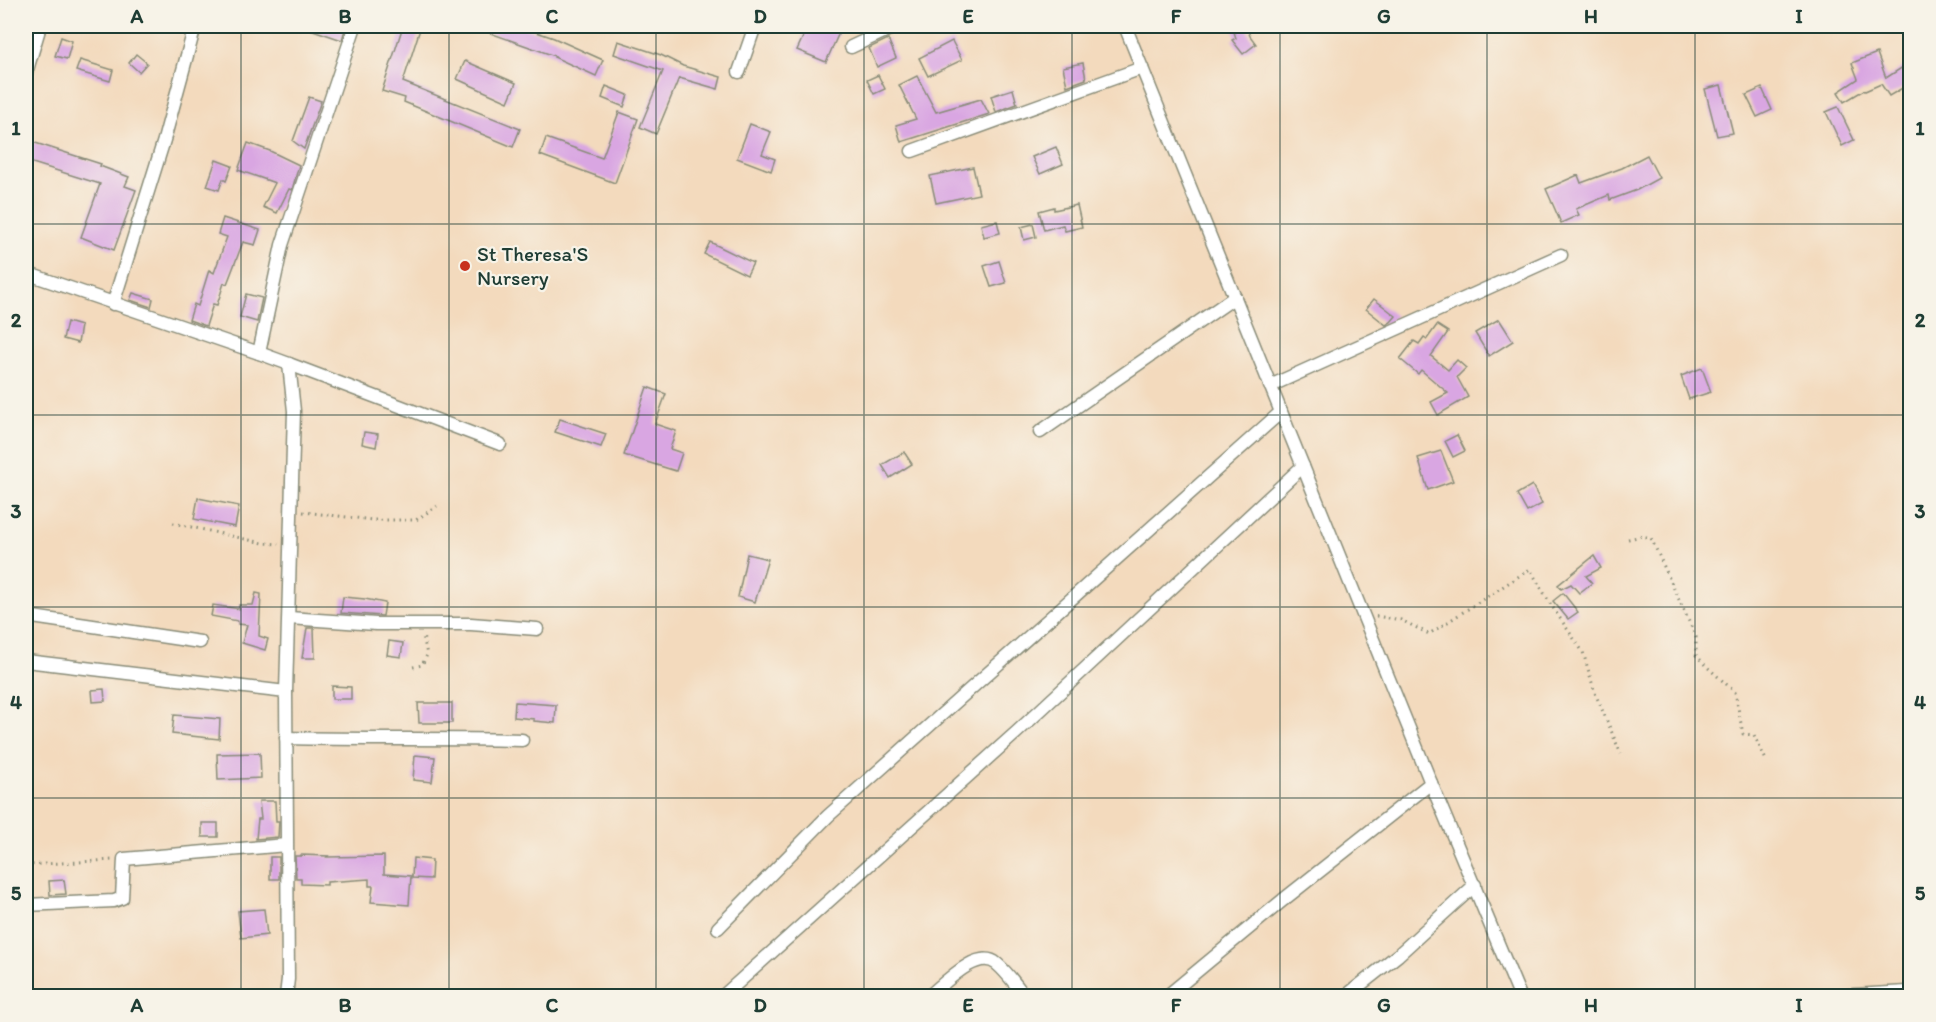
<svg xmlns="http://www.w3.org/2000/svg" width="1936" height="1022" font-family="Itim,sans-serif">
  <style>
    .building { fill: #d9a6e2 }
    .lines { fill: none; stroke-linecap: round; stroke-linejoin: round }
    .minor-casing { stroke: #898c78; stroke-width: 15 }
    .path { stroke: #898c78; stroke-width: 3; stroke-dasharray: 1.5 4.5; stroke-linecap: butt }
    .minor { stroke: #fff; stroke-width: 12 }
    .grid { fill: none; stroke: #1f3d34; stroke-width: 1.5; stroke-opacity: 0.55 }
    .poi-dot { fill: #c8321e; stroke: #f7f3e8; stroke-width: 2 }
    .labels { text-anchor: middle; stroke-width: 4.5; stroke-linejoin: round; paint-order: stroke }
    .poi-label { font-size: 21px; fill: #1f3d34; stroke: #f7f3e8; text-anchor: start }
    .neatline { fill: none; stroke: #1f3d34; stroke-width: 2 }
    .grid-label { font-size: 20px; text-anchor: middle; font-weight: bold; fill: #1f3d34 }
  </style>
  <rect width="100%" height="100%" fill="#f7f3e8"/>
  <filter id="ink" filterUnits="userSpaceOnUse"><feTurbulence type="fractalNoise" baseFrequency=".0167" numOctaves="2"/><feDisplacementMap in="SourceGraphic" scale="12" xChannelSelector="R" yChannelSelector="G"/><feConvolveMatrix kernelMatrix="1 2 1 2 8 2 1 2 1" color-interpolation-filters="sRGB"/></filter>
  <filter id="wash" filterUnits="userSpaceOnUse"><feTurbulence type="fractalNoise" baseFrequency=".008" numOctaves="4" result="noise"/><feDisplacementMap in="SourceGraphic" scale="24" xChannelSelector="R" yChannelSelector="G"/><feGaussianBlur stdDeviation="1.35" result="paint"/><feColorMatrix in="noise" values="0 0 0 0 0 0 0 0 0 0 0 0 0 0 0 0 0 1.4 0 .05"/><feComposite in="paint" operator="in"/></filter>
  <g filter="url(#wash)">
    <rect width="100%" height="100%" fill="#f3dabd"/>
    <g id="blocks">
      <g class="building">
        <polygon points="304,26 346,26 342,40 304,27"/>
        <polygon points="403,26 421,26 403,82 520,129 513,147 404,102 405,98 382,91"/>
        <polygon points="474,26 519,26 554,38 603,60 596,76 554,57 555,56 473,27"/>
        <polygon points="808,26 842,26 826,62 797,50"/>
        <polygon points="1232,26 1246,26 1250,36 1256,44 1243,54 1232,40 1236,38"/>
        <polygon points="61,37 72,41 67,59 55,56"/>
        <polygon points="888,39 896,58 877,67 869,48"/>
        <polygon points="618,41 661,55 683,66 721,77 718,89 679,78 656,134 640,127 663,71 614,54"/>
        <polygon points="952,41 962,60 928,76 919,58"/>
        <polygon points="1877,53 1886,78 1906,65 1911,73 1911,83 1889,96 1881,84 1865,91 1864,90 1844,102 1838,92 1858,79 1852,63"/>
        <polygon points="136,54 147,63 139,72 129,63"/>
        <polygon points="80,60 113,70 110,81 76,71"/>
        <polygon points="465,61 516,83 508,102 457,79"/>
        <polygon points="1083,63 1086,79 1067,86 1063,67"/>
        <polygon points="878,75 885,89 874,94 867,80"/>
        <polygon points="917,76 936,112 981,99 989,114 901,142 896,125 916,119 899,85"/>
        <polygon points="1721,85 1733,133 1717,136 1705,89"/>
        <polygon points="606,86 628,95 624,107 602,98"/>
        <polygon points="1762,88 1772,110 1757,117 1746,95"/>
        <polygon points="1013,89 1017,104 996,112 991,96"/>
        <polygon points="309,97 321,101 304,149 293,141"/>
        <polygon points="1838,107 1854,140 1842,146 1826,112"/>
        <polygon points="619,112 638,119 615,183 540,155 546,138 602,158"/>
        <polygon points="750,124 771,132 762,154 775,159 771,171 737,158"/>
        <polygon points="26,140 101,164 100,166 129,177 125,186 136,190 114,250 81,237 100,184 26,161"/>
        <polygon points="248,143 270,151 299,165 292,190 289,189 277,213 263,207 275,183 238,170"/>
        <polygon points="1056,147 1063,164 1040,174 1032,157"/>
        <polygon points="1647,155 1659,178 1637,190 1610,200 1609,195 1576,209 1579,215 1561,223 1546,189 1578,175 1581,183 1622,168"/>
        <polygon points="216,160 232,166 226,181 223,179 219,190 207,186"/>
        <polygon points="973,167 979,194 936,203 930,176"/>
        <polygon points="1077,205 1082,227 1065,231 1063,225 1044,230 1039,211 1054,207 1054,210"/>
        <polygon points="223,218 260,230 255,245 243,242 227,284 224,283 217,305 213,304 206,326 189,320 194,304 198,306 209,270 214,273 227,237 218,234"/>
        <polygon points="997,221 1000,233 984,237 981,225"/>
        <polygon points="1033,224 1036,237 1024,240 1021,227"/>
        <polygon points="710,242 753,263 747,275 704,254"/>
        <polygon points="999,261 1006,283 991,287 984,266"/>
        <polygon points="133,293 153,299 151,307 130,300"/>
        <polygon points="246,294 262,298 257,322 240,317"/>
        <polygon points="1374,299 1396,316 1391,322 1386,325 1366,309"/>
        <polygon points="1499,319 1513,341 1489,356 1475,333"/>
        <polygon points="67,322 81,326 78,343 63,339"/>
        <polygon points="1437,325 1448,332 1431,356 1448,370 1457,360 1466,368 1457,377 1468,397 1438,415 1431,402 1448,393 1421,370 1418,374 1400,359 1414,341 1419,344 1424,337 1427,339"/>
        <polygon points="1702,368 1711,392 1689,399 1681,376"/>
        <polygon points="647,387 666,394 655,424 676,431 670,449 682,453 676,471 624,455"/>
        <polygon points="560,419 606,434 601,447 555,432"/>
        <polygon points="364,432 378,434 376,447 362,444"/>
        <polygon points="1457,435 1465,451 1453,457 1445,441"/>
        <polygon points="1441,451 1453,481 1428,490 1418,458"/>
        <polygon points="904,452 912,464 890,478 882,465"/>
        <polygon points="1532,485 1542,504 1527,512 1517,494"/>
        <polygon points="198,498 239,506 235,527 194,519"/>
        <polygon points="747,554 768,559 755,602 738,597"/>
        <polygon points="1594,556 1601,568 1586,576 1592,583 1579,593 1571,584 1561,589 1558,585"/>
        <polygon points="256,593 261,594 259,636 268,639 265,650 242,643 247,625 238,624 238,621 211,616 213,605 239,609 239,605 253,605"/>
        <polygon points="1563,593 1578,612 1568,619 1553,601"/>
        <polygon points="343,597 365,599 385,603 383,616 341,613"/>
        <polygon points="307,628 314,628 315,658 302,658"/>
        <polygon points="389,641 403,643 401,657 387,655"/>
        <polygon points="332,686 351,687 351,699 332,699"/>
        <polygon points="104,689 105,701 93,702 92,690"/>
        <polygon points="515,702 556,705 555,723 534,721 534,719 514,717"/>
        <polygon points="418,703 452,703 452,723 419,723"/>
        <polygon points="174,715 220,719 219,739 172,734"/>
        <polygon points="260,753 261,778 218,780 217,754"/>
        <polygon points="415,755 435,757 432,782 413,780"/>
        <polygon points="259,801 275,801 276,821 279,821 278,837 256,839 258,819 261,819"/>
        <rect x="202" y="823" width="16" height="14"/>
        <polygon points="301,855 328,856 327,857 384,856 384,874 411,876 409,905 371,902 373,886 369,886 369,879 327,882 327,885 301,884 301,878 296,878 295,856 301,856"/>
        <rect x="270" y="857" width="9" height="22"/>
        <polygon points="413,858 432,860 431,879 412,878"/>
        <polygon points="64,880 66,894 50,895 49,881"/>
        <polygon points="264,909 267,935 241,938 238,911"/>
      </g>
    </g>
  </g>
  <g filter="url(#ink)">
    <use href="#blocks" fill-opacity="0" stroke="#898c78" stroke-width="1.5"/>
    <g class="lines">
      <defs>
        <g id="minor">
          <polyline points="1125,26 1431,783 1520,996"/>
          <polyline points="851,47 896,26"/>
          <polyline points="739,72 755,26"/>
          <polyline points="26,73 40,26"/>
          <polyline points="912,151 1142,68"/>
          <polyline points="26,273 259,353 282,245 355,26"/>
          <polyline points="113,304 164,140 195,26"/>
          <polyline points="259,353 289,364 294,411 286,692 288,979 286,996"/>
          <polyline points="289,364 500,444"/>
          <polyline points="1270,386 1561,255"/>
          <polyline points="1040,432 1235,297"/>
          <polyline points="26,616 200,642"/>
          <polyline points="289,618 376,624 471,624 537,629"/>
          <polyline points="26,661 286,692"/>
          <path d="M286,738C365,740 443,738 522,740"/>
          <polyline points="26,905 114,901 122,898 124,859 286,845"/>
          <polyline points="718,928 828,816 1281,412"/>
          <polyline points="723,996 1018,731 1303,466"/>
          <path d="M929,996C944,984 978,947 997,964C1008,973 1016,986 1025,996"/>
          <polyline points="1167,996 1283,900 1431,783"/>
          <polyline points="1346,996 1398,955 1475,885"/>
          <polyline points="1836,996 1907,992"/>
        </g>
      </defs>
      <use href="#minor" class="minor-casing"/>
      <g class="path">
        <polyline points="303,512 373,520 416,520 437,506"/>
        <polyline points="173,523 263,543 279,544"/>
        <polyline points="1628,539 1642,536 1651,538 1696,637 1696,655 1705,665 1735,692 1743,734 1754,735 1766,760"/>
        <polyline points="1376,616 1401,620 1429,634 1530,569 1551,605 1583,652 1595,693 1621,754"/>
        <polyline points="413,667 422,665 427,655 423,635"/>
        <polyline points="26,865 113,860"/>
      </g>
      <use href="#minor" class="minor"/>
    </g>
  </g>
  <path class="grid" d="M241,26V996M449,26V996M656,26V996M864,26V996M1072,26V996M1280,26V996M1487,26V996M1695,26V996M26,224H1910M26,415H1910M26,607H1910M26,798H1910"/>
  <circle class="poi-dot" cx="465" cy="266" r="6"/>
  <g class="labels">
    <g class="poi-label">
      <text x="477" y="261">St Theresa'S<tspan x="477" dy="24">Nursery</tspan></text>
    </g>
  </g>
  <rect width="1936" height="1022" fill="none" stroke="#f7f3e8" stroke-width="66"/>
  <rect x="33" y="33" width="1870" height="956" class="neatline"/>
  <g class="grid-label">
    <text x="137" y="23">A</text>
    <text x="345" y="23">B</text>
    <text x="552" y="23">C</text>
    <text x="760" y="23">D</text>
    <text x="968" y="23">E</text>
    <text x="1176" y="23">F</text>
    <text x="1384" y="23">G</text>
    <text x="1591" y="23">H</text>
    <text x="1799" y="23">I</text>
    <text x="16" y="135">1</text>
    <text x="1920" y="135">1</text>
    <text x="16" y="327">2</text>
    <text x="1920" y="327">2</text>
    <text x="16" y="518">3</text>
    <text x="1920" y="518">3</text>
    <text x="16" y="709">4</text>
    <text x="1920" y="709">4</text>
    <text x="16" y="900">5</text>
    <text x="1920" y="900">5</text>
    <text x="137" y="1012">A</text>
    <text x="345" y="1012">B</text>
    <text x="552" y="1012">C</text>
    <text x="760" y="1012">D</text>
    <text x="968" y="1012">E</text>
    <text x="1176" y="1012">F</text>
    <text x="1384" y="1012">G</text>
    <text x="1591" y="1012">H</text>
    <text x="1799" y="1012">I</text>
  </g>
</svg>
